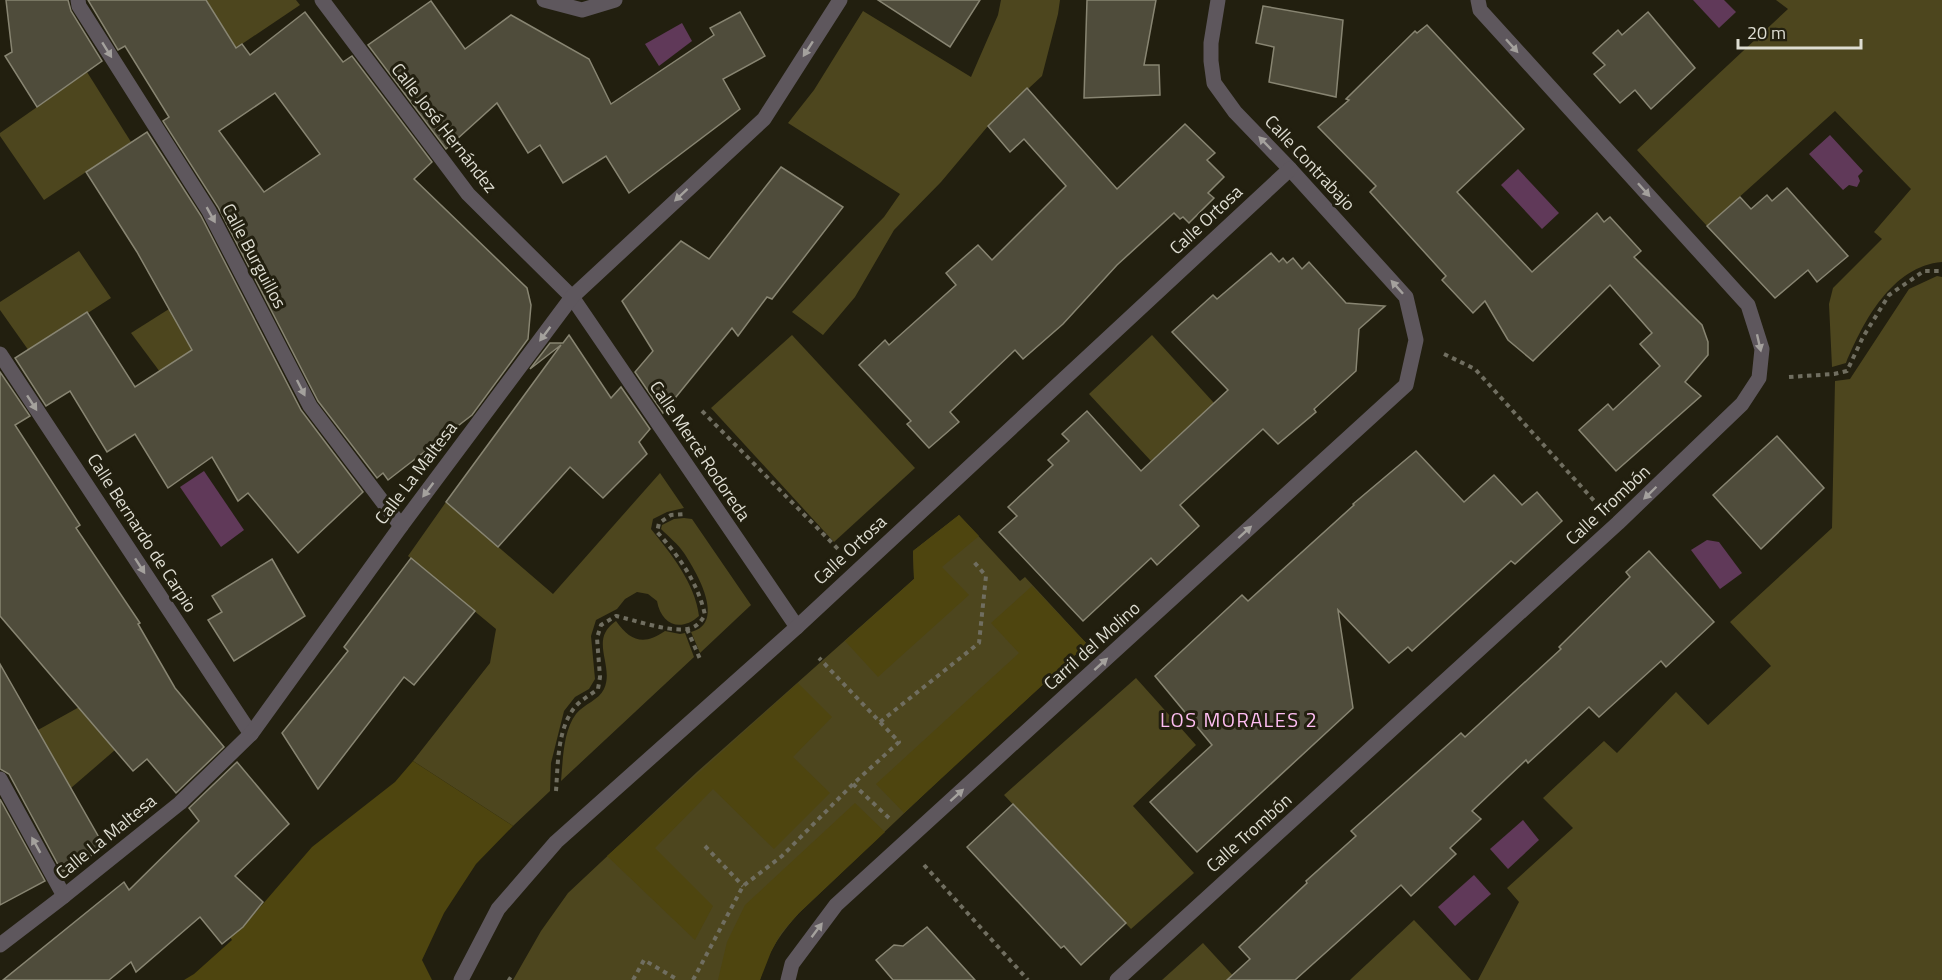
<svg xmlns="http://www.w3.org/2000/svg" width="1942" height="980" font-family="'Titillium Web',sans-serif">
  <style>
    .green { fill: #4d461e }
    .forest { fill: #4e450f }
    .water { fill: #603959 }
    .building { fill: #4f4c3b; stroke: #888572; stroke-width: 1.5; fill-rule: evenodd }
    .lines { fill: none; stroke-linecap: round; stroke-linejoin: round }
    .path { stroke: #706e60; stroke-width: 4; stroke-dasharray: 4.5 4.5; stroke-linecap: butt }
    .minor { stroke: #5e575d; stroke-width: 15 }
    .tertiary { stroke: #5e575d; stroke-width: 15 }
    .oneway { fill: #a4a19d }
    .labels { text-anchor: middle; stroke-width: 6; stroke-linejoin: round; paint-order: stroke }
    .street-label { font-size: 18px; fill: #deddd2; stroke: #221f0f }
    .neighbourhood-label { font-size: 20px; letter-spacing: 1.5px; fill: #ffbef3; stroke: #221f0f }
  </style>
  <rect width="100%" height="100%" fill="#221f0f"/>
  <g class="green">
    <polygon points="206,0 296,0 300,5 236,48"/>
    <polygon points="1001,0 1060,0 1058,14 1042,76 988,126 941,182 894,230 855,297 823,335 792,312 884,217 900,194 788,123 814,90 863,11 971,77 998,15"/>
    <path d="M1776,0H1942V262C1892,266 1863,322 1846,363L1832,367L1829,304L1833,288L1882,239L1874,232L1911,189L1835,111L1707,226L1637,150L1788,9Z"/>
    <polygon points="87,72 131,142 44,200 0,136 0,133"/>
    <polygon points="79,251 111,298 29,351 0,310 0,302"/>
    <polygon points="1937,276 1942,277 1942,980 1478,980 1519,902 1507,888 1573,828 1543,798 1604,741 1617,753 1676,692 1708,725 1771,666 1730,622 1832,528 1835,381 1850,379 1909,289"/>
    <polygon points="169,309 241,323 160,372 131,333"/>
    <polygon points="792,335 915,468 834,542 711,408"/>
    <polygon points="1152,335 1214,403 1151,461 1089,394"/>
    <path d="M660,473L684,508L667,512L653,519L651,529C671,554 695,583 699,616C680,633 661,624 657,601L648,594L637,592L625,599L617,609L596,620L591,636L595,679L589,689L575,697L564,711L551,763L550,791L513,826L413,761L490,663L496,629L408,556L446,502L553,594Z"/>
    <path d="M959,515L1020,581L1025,577L1087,644L955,765L799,913C781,933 766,954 760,980H513L541,931L568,893L697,772L914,579L913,551Z"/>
    <path d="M684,518L692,519L751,605L700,653L691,632C727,623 696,571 684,553C678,544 669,537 661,529L662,525L674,519Z"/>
    <path d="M616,621C630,641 644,646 665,631L680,634L685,633L694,657L561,781C563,760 563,731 576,714C584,704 599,700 604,689C615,665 588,640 616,621Z"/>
    <polygon points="1136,678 1196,745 1133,806 1194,873 1131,929 1004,795"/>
    <polygon points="90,701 115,750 71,788 11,745"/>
    <polygon points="1414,920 1471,980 1350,980 1352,978"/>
    <polygon points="1203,943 1237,980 1162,980"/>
  </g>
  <g class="forest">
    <polygon points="959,515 979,536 942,567 969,595 878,677 845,641 914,579 913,551"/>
    <polygon points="1032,586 1087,644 904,813 876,784 1019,653 991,623"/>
    <polygon points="798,683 832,717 793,757 830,793 774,849 713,789 655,848 713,906 695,940 607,856"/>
    <polygon points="413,761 513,826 476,864 444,913 422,960 432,980 184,980 194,974 232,940 230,937 243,927 312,847 395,782"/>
    <polygon points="855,803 885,832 799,913 781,933 771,952 760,980 718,980 727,942 745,905"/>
  </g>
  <g class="water">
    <polygon points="1693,0 1724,0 1736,12 1719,28"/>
    <polygon points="682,23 692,41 659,66 645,44"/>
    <polygon points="1830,135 1863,171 1858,176 1860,181 1857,187 1849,185 1843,190 1809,154"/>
    <polygon points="1518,169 1559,213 1542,229 1501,185"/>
    <polygon points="204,471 244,530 221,547 180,487"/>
    <polygon points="1707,540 1719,542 1742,573 1720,589 1691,550"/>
    <polygon points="1523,820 1539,840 1508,869 1490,849"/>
    <polygon points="1474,875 1491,894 1455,926 1438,907"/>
  </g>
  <g class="building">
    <polygon points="6,0 68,0 71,11 102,61 37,107 5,56 12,52"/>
    <path d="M88,0H206L236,48L242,44L250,55L305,12L343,62L352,56L432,162L414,179L527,288L531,305L528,339L472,415L388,480L383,473L377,478L318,401L218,207L163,121L169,117L125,46L118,50ZM275,93L320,154L264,192L219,131Z"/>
    <polygon points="878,0 980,0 950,47"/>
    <polygon points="1087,0 1156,0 1144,65 1159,65 1160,95 1084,98"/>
    <polygon points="431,1 465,49 511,15 589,59 611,104 714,35 710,28 740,12 765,56 723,79 740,109 629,193 606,156 563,183 540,145 528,153 497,103 446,149 368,45"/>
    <polygon points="1263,6 1343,20 1336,97 1269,82 1274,47 1256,43"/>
    <polygon points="1648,12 1695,68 1651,109 1635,90 1620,103 1594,74 1605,65 1593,53 1618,30 1622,35"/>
    <polygon points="1427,25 1524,129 1457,192 1532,272 1597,213 1604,222 1610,217 1641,251 1634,257 1702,325 1708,342 1708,355 1685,382 1701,396 1616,471 1579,430 1608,404 1613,410 1660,366 1640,344 1652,333 1610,285 1533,361 1508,340 1485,301 1473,313 1442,280 1446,276 1370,192 1376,186 1318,127 1349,100 1346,99 1415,31 1417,33"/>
    <polygon points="1027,88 1117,189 1185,124 1215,153 1207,160 1224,177 1208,193 1214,198 1189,223 1183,217 1180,219 1174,213 1117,265 1063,324 1023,359 1015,350 950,412 959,422 929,448 907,424 911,421 859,365 885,340 889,345 956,285 946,273 978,245 992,260 1066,186 1024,139 1010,152 988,126"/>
    <polygon points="147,132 201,216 301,410 363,492 298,553 248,493 238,501 212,457 168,488 135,434 107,452 70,391 46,406 15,358 87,312 135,387 192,350 137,252 86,172"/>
    <polygon points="781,167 843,207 772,299 767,297 738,336 732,328 663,413 635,372 653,351 622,301 681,241 709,259"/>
    <polygon points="1787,188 1848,256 1817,282 1808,270 1775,298 1707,226 1740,197 1751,209 1767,195 1772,201"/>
    <polygon points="1271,253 1279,262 1283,258 1287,263 1293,258 1302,269 1309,262 1346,303 1385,306 1359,329 1356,371 1314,409 1316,412 1278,444 1263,429 1180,505 1199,526 1157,565 1151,558 1083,621 999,532 1017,516 1008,507 1053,465 1048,460 1069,441 1062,434 1087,411 1141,471 1228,390 1172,332 1213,295 1217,299"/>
    <polygon points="569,335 611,398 621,387 650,429 639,442 647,454 603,498 570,467 498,547 446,502 561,345 530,369 550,343 563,343"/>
    <polygon points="0,372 30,416 15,425 80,525 76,528 140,623 138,624 175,688 224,747 176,793 147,759 133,771 0,616"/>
    <polygon points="1777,436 1824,488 1761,549 1713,495"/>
    <polygon points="1416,451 1464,502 1494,475 1522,505 1537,492 1562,521 1515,564 1511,561 1412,651 1408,647 1389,663 1338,610 1353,708 1197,852 1150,802 1212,745 1155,676 1242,595 1248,601 1354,505 1353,504"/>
    <polygon points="1649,551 1714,622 1666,667 1661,661 1599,717 1589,707 1528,763 1526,760 1472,811 1481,819 1450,848 1456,854 1411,896 1401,885 1295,980 1227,980 1250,959 1239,947 1307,883 1306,881 1356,836 1351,831 1461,733 1465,737 1561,649 1559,647 1630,577 1626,572"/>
    <polygon points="411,558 475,611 414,685 404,677 318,789 282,733 348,651 344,647"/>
    <polygon points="272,559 305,616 234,661 208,620 222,612 212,596"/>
    <polygon points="0,664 105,848 62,872 9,774 0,769"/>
    <polygon points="237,762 289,824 235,876 263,902 243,927 222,944 200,917 136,972 131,962 109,980 3,980 124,882 129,890 199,821 189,808"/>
    <polygon points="0,799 45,881 0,905"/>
    <polygon points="1013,804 1126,923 1081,965 1064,946 1061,948 967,847"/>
    <polygon points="927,927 975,980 893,980 876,960 894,945 903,946"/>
  </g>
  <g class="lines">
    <g class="path">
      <polyline points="1444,354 1475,369 1597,504"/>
      <polyline points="1789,377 1834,374 1847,371 1863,337 1889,295 1924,271 1942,271"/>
      <polyline points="702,411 838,549"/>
      <polyline points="687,629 700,659"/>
      <polyline points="880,722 979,643 986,576 974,562"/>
      <polyline points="853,784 890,819"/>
      <path d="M556,791C558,765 557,729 575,707C581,700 590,695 598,689L600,677L597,638L601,625L616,616C635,620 673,634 691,628C698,626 701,621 705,615C698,583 679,556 657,532L659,523L671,515L685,514"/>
      <polyline points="705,846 743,886"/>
      <polyline points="924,865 1028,980"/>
      <polyline points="508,978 511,980"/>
      <polyline points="633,980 644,960 678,980"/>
      <polyline points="693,980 743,886 782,856 853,784 899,742 819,658"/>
    </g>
    <g class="minor">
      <polyline points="78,0 79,6 209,211 310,406 401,526"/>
      <polyline points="322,0 468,194 572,297 797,627"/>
      <polyline points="544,0 582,10 615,0"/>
      <polyline points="0,354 251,734"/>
      <polyline points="0,779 64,896"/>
      <polyline points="0,945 64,896 180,803 251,734 401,526 572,297 764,119 840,0"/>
      <polyline points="788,980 792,964 836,905 1406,385 1416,340 1406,297 1290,169 1235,112 1214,83 1211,61 1211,43 1218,0"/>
      <polyline points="1117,980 1618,523 1742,404 1759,378 1762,349 1748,305 1480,10 1478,0"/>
    </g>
    <polyline class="tertiary" points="461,980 498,909 556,842 797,627 1290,169"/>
  </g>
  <defs><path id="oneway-solid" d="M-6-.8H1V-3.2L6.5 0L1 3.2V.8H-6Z" transform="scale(1.5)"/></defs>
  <g class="oneway">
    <use href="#oneway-solid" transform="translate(1512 46) rotate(48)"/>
    <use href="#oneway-solid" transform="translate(808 49) rotate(123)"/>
    <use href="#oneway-solid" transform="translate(107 50) rotate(58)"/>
    <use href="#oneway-solid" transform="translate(1265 143) rotate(-134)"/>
    <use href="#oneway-solid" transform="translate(1644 190) rotate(48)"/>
    <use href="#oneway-solid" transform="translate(681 195) rotate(137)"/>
    <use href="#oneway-solid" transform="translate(211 215) rotate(61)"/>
    <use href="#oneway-solid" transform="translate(1397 287) rotate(-132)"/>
    <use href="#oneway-solid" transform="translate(545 334) rotate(127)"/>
    <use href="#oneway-solid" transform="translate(1759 343) rotate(77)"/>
    <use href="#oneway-solid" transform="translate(301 388) rotate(63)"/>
    <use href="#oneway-solid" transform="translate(32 403) rotate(57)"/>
    <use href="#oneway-solid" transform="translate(428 490) rotate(127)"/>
    <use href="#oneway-solid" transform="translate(1650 493) rotate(136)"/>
    <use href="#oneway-solid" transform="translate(1245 532) rotate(-42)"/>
    <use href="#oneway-solid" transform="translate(140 566) rotate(57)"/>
    <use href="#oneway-solid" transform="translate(1101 664) rotate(-42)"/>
    <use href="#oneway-solid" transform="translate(957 795) rotate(-42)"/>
    <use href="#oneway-solid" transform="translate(36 845) rotate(-119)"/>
    <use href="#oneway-solid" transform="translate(817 930) rotate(-53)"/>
  </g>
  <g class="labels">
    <g class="street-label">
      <text transform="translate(444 128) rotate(52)" y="6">Calle José Hernández</text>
      <text transform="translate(1310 163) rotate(47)" y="6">Calle Contrabajo</text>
      <text transform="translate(1206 220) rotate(-43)" y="6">Calle Ortosa</text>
      <text transform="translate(254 256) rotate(62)" y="6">Calle Burguillos</text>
      <text transform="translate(700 451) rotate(56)" y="6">Calle Mercè Rodoreda</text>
      <text transform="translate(416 473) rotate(-53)" y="6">Calle La Maltesa</text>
      <text transform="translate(1608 505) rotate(-43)" y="6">Calle Trombón</text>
      <text transform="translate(142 533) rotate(57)" y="6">Calle Bernardo de Carpio</text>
      <text transform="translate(850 550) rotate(-43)" y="6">Calle Ortosa</text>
      <text transform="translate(1092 646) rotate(-42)" y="6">Carril del Molino</text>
      <text transform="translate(1249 833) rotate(-42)" y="6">Calle Trombón</text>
      <text transform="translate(106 837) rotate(-39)" y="6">Calle La Maltesa</text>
    </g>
    <g class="neighbourhood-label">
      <text x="1239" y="727">LOS MORALES 2</text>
    </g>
  </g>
  <path d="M1738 39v9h123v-9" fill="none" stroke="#deddd2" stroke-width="3"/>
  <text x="1747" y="39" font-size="18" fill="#deddd2" stroke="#221f0f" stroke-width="4.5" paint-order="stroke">20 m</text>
</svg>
